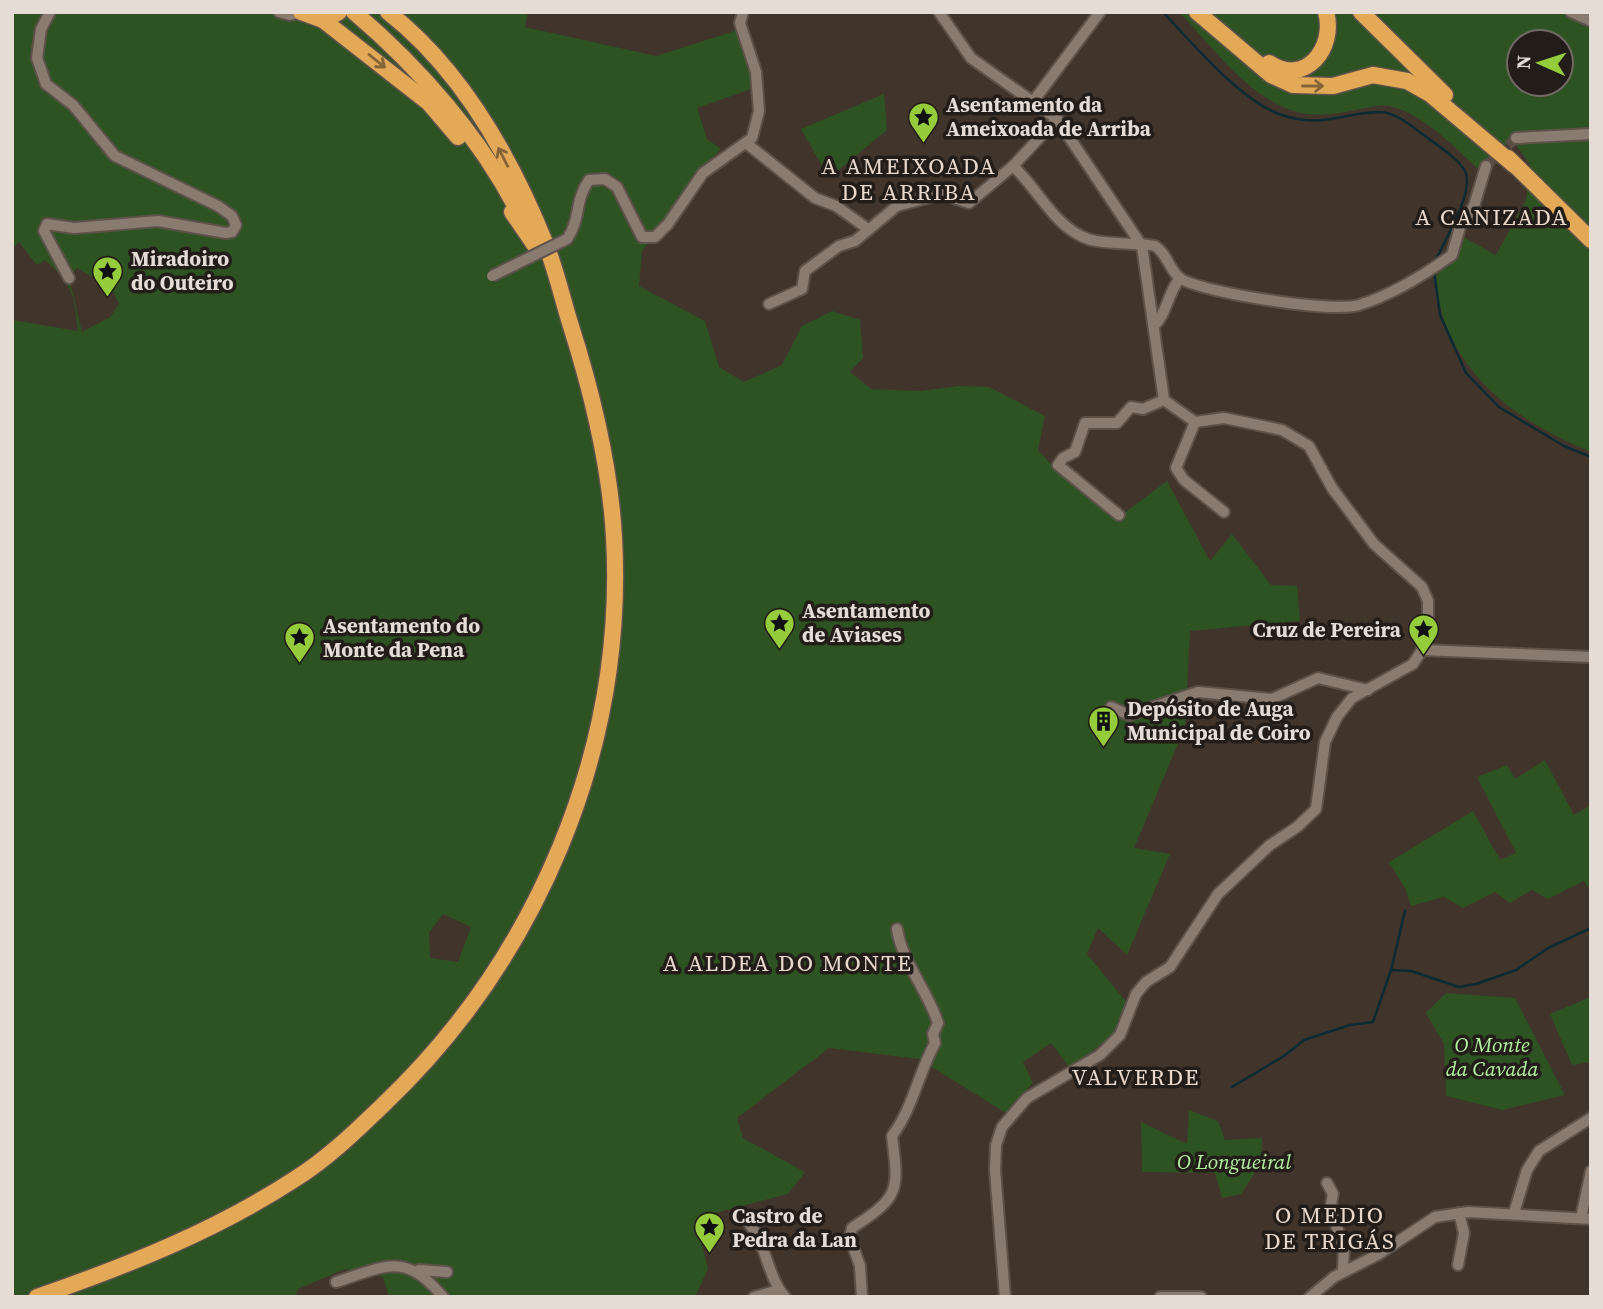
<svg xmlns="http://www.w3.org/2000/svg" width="1603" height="1309" font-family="'Source Serif 4',serif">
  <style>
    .green { fill: #2e5322; fill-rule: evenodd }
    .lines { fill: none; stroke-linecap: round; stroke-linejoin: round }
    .stream { stroke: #0c2a32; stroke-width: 2.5 }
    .minor-tunnel { stroke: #5a4d45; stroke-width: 10; stroke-dasharray: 10 5; stroke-linecap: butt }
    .minor-casing { stroke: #5c524a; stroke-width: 14 }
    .highway-casing { stroke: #5c524a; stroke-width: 19 }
    .minor { stroke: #8a7b70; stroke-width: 10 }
    .highway { stroke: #e4a957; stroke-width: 16 }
    .minor-bridge-casing { stroke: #5c524a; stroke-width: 14; stroke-linecap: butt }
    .minor-bridge { stroke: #8a7b70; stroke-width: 10 }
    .oneway { stroke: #846338 }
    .labels { text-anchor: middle; stroke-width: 7; stroke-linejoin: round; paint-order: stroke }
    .poi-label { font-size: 21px; font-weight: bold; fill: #e5dcd6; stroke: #231d19; text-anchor: start }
    .park-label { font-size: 21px; font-style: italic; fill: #b2f1a0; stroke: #231d19 }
    .neighbourhood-label { font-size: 23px; letter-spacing: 2px; fill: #e9d8cc; stroke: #231d19 }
  </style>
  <rect width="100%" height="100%" fill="#41342b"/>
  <g class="green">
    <path d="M12,12H528L525,27L656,56L738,30L754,88L697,108L707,139L721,149L694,177L642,251L639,286L705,321L719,367L744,382L782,365L802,326L832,311L860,320L863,358L850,372L871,389L921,391L958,386L989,387L1045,416L1038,450L1057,471L1119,517L1167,481L1210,561L1232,534L1271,585L1297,586L1300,621L1190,631L1185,727L1134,848L1170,854L1127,955L1098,928L1087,954L1128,1004L1112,1036L1070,1068L1051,1043L1023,1062L1033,1083L1006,1113L919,1059L829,1048L737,1118L743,1138L805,1172L788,1194L696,1218L708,1269L695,1297H389L383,1277L345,1269L298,1289L295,1297H12V320L78,331C74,294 73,285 45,260L37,265L19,242L12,250ZM77,268L111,288L119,304L110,317L82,332L69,278ZM443,914L471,927L458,962L430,958L429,933Z"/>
    <path d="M1179,12H1591V452C1530,427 1471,389 1446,325C1440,311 1438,293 1435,278L1460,235L1496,255L1526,200L1530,165L1512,139L1479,170C1457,149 1409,100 1377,106C1350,110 1325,119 1297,112C1249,99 1213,47 1179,12ZM1519,42H1561V84H1519Z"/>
    <polygon points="884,94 887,130 829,178 801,129"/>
    <polygon points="1545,760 1574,815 1591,805 1591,892 1584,881 1548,899 1532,890 1510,903 1495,892 1463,908 1444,897 1411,906 1405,888 1389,862 1473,811 1500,860 1516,853 1477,777 1507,765 1515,779"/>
    <polygon points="1446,993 1515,998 1565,1095 1502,1110 1446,1096 1444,1044 1426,1013"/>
    <polygon points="1591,997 1591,1062 1572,1065 1550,1014"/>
    <polygon points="1189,1110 1218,1121 1225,1140 1262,1138 1261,1163 1241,1194 1222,1198 1215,1173 1142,1172 1141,1122 1187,1144"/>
  </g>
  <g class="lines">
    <g class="stream">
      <path d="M1163,12C1192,43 1239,99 1279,114C1319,129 1342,113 1379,112C1396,112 1411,126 1425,136C1438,146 1457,157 1465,171C1475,191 1445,239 1436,260"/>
      <polyline points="1434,271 1440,315 1466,373 1499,407 1564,446 1591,457"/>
      <polyline points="1391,970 1405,911"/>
      <polyline points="1232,1087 1284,1056 1304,1040 1350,1025 1373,1022 1391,970 1411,971 1459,987 1476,984 1516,970 1548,948 1591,928"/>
    </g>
    <polyline class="minor-tunnel" points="1486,166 1516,138"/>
    <defs>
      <g id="minor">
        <polyline points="50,12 41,29 37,58 46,84 73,105 115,156 218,206 232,216 236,225 232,232 226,233 158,221 74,228 47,224 44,231 69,278"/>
        <polyline points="279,12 290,15 301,12"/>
        <polyline points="939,12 971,58 1057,119 1142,246 1164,400 1195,422 1224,418 1282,430 1309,446 1332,488 1374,544 1422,587 1428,601 1428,618 1422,650 1413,664 1352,698 1337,717 1325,742 1316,809 1297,827 1270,845 1218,894 1170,967 1146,982 1136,994 1120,1035 1100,1055 1027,1098 1002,1127 996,1145 995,1170 1005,1297"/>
        <polyline points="1571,12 1591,21"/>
        <polyline points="1032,103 1100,12"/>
        <polyline points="1516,138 1591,134"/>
        <polyline points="746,143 815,198 836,206 868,229"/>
        <polyline points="1013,166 1057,119"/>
        <path d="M567,239C581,219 574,202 589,180L605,179L617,187L642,237H655L668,224L703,173L752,138L759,111L756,72L740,23L743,12"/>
        <path d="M769,304L802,289L805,271L839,246L855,241L897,206L942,194L969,203L1013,166C1039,190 1054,227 1088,239C1104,245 1151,243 1155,246C1167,253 1170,272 1181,279C1206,293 1332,313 1359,305C1392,295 1424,275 1452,255L1460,227L1474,206L1486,166"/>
        <path d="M1154,326C1168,312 1167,294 1180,278"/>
        <polyline points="1195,422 1176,468 1184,480 1224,512"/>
        <polyline points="1119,515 1058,465 1063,458 1075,452 1085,423 1117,423 1131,407 1143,409 1164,400"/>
        <polyline points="1422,650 1591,657"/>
        <polyline points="1111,707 1129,715 1198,692 1272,699 1318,678 1368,690"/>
        <polyline points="1327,1183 1333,1194 1330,1210 1344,1245 1343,1272"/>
        <polyline points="1514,1213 1527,1170 1539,1151 1591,1118"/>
        <polyline points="1581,1218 1591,1171"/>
        <path d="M749,1223C767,1245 767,1276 785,1297"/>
        <polyline points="1458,1265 1464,1233 1459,1213"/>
        <polyline points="419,1270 447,1272"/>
        <path d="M336,1282C386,1266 405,1251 443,1297"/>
        <polyline points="754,1297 779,1290"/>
        <path d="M862,1297L860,1266L850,1238L852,1228C900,1197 899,1191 892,1136C913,1108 918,1074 935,1043L933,1034L938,1023C928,991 902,962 897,929"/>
        <polyline points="1160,1297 1201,1297"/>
        <polyline points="1310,1297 1334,1277 1379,1254 1435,1217 1468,1212 1591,1219"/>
      </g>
      <g id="highway">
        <polyline points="301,12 323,20 339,12"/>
        <path d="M354,12C420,68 482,139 521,217"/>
        <polyline points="1197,12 1271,75 1293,85 1333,86 1373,75 1407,81 1430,94 1514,165"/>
        <polyline points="1361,12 1445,95"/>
        <polyline points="323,20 429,103 458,137"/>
        <path d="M1269,63C1305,87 1336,48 1326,12"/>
        <polyline points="1508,158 1591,240"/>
        <polyline points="512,212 538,250"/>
        <path d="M37,1297C127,1266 215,1231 295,1179C327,1159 355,1132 382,1106C536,960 626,751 614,537C610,464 592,392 570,323C562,297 556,270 546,245C512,160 461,69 388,12"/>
      </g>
    </defs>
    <use href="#minor" class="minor-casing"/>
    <use href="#highway" class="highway-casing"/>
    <use href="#minor" class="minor"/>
    <use href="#highway" class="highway"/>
    <defs>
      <polyline id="minor-bridge" points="492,276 567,239"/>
    </defs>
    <use href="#minor-bridge" class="minor-bridge-casing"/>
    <use href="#minor-bridge" class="minor-bridge"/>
  </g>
  <defs><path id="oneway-shaft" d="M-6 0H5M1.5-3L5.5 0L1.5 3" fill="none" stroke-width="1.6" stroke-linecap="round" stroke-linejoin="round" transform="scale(1.75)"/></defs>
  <g class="oneway">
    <use href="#oneway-shaft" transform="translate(377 61) rotate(39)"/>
    <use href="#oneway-shaft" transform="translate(1313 86)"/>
    <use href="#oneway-shaft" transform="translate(503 157) rotate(-117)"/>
  </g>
  <defs>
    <symbol id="sight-pin" viewBox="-11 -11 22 30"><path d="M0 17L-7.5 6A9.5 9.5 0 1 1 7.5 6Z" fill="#94cc3c" stroke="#231d19"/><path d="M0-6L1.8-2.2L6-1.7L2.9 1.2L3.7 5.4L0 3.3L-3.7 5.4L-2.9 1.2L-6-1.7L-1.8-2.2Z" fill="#111"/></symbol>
    <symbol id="building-pin" viewBox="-11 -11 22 30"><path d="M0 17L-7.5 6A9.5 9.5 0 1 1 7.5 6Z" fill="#94cc3c" stroke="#231d19"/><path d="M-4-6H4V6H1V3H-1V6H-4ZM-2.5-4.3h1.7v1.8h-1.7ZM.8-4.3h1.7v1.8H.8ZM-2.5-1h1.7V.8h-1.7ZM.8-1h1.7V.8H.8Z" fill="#111"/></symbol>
  </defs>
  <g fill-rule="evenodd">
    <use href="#sight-pin" x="906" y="100" width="35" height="47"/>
    <use href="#sight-pin" x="90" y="254" width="35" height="47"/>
    <use href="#sight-pin" x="762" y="606" width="35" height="47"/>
    <use href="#sight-pin" x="1406" y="612" width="35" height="47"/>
    <use href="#sight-pin" x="282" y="620" width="35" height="47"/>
    <use href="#building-pin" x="1086" y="704" width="35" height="47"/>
    <use href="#sight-pin" x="692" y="1210" width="35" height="47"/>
  </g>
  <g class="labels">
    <g class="poi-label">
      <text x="946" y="112">Asentamento da<tspan x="946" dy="24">Ameixoada de Arriba</tspan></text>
      <text x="131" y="266">Miradoiro<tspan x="131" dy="24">do Outeiro</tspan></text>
      <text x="802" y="618">Asentamento<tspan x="802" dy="24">de Aviases</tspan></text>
      <text x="323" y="633">Asentamento do<tspan x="323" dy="24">Monte da Pena</tspan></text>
      <text x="1401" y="637" text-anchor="end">Cruz de Pereira</text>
      <text x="1127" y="716">Depósito de Auga<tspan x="1127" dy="24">Municipal de Coiro</tspan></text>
      <text x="732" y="1223">Castro de<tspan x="732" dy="24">Pedra da Lan</tspan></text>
    </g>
    <g class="park-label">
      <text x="1492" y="1052">O Monte<tspan x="1492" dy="24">da Cavada</tspan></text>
      <text x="1234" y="1169">O Longueiral</text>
    </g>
    <g class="neighbourhood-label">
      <text x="909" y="174">A AMEIXOADA<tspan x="909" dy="26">DE ARRIBA</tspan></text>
      <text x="1492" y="225">A CANIZADA</text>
      <text x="788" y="971">A ALDEA DO MONTE</text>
      <text x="1136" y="1085">VALVERDE</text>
      <text x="1330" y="1223">O MEDIO<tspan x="1330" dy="26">DE TRIGÁS</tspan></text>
    </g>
  </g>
  <rect width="1603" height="1309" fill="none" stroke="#e5dcd6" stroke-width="28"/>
  <g transform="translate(1540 63) rotate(273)"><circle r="33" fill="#231d19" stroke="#716965" stroke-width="2"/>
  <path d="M0-5L12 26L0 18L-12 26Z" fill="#94cc3c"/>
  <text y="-10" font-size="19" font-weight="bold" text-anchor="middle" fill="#e5dcd6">N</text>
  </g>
</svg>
